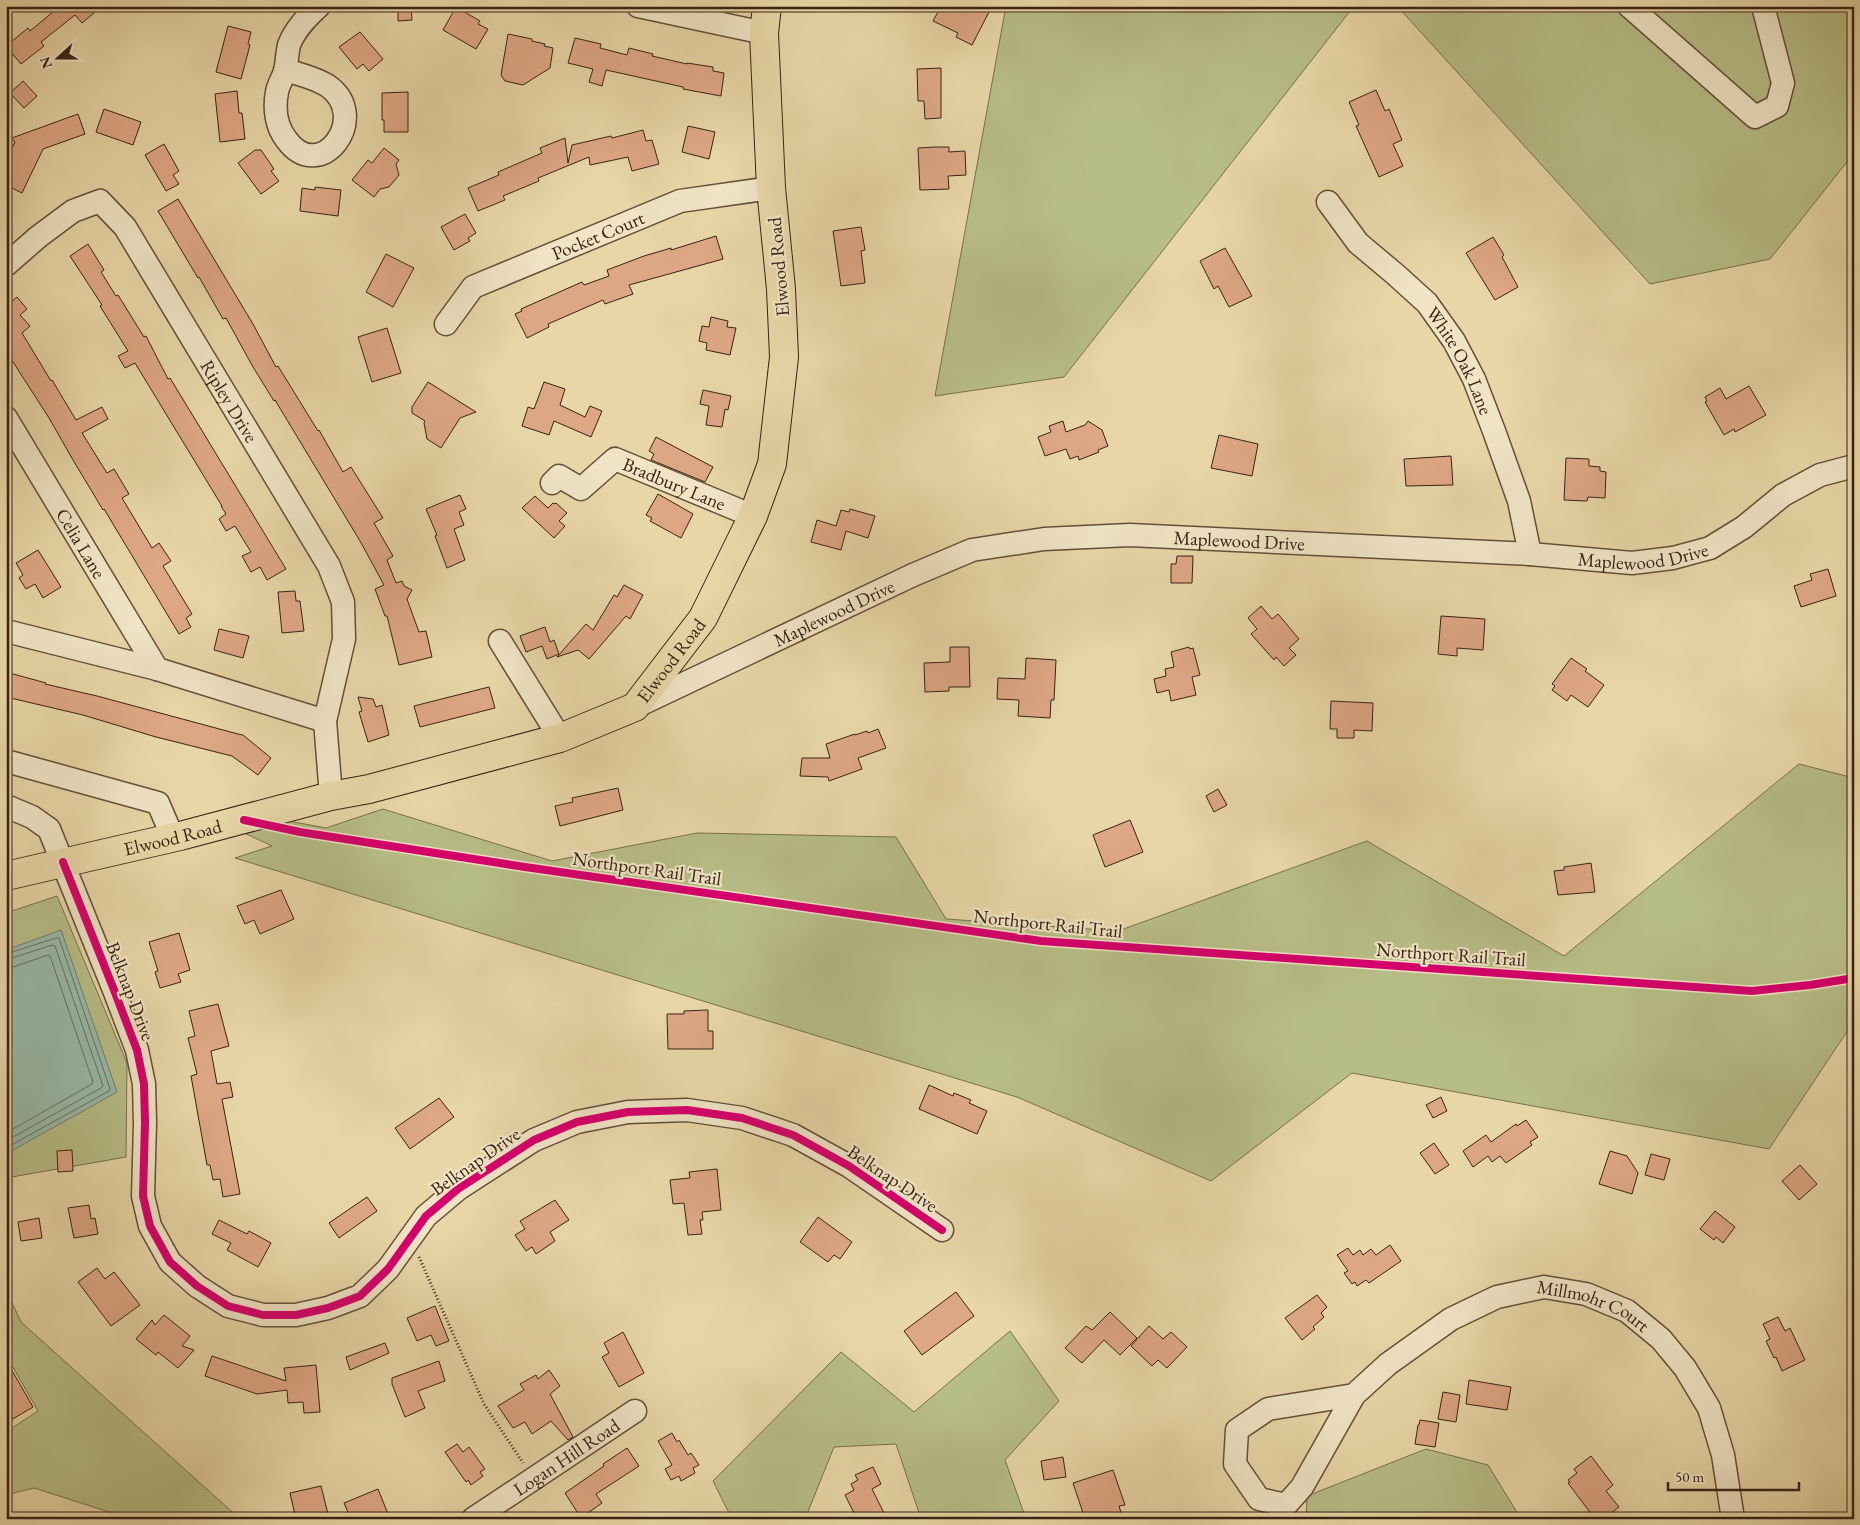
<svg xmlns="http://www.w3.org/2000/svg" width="1860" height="1525" font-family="'EB Garamond',serif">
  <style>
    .green { fill: #b7bd86; stroke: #78704e }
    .water { fill: #97b9a8; stroke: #717d6d }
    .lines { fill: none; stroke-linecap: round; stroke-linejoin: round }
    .shore { stroke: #686e5e; stroke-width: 1 }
    .building { fill: #dea784; stroke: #382215 }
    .minor-casing { stroke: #644f39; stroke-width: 25 }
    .major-casing { stroke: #382215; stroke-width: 30 }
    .path { stroke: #382215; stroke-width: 3; stroke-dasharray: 1 2.5; stroke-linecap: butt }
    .minor { stroke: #f0e4c5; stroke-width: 22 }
    .major { stroke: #e8d6a6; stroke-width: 28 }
    .cycleway-casing { stroke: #f0e4c5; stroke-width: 11 }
    .cycleway { stroke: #d6006c; stroke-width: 8 }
    .labels { text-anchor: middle; stroke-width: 4.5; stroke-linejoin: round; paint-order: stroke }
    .street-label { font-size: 19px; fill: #382215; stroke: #f0e4c5 }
  </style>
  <rect width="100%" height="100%" fill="#e8d6a6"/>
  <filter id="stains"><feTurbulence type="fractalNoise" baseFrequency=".004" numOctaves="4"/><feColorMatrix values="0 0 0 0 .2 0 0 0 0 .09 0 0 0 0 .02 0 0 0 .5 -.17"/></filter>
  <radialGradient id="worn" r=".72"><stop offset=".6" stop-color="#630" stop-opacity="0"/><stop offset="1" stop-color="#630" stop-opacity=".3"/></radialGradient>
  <g class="green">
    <polygon points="1006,6 1354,6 1064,377 935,396"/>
    <polygon points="1397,6 1854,6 1854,153 1770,259 1650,284"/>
    <polygon points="1799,764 1854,778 1854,1026 1848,1030 1769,1149 1352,1073 1211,1181 1017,1097 235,858 272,846 227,825 262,816 326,828 383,809 552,861 697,833 896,837 946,919 1118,931 1367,841 1564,956"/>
    <polygon points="57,896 127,1063 126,1157 6,1178 6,913"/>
    <polygon points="6,1290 21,1322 240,1519 131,1519 34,1488 6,1495 6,1432 38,1411 6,1355"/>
    <polygon points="1010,1331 1059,1401 1005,1460 1026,1519 921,1519 896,1444 834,1447 805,1519 732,1519 713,1481 841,1352 914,1412"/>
    <polygon points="1426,1449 1488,1465 1521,1519 1306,1519 1307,1496"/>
  </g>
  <polygon class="water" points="61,930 117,1092 6,1154 6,950"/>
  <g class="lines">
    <g class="shore">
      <polyline points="6,954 56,938 59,938 110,1089 109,1091 6,1148"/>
      <polyline points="6,960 52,945 55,946 103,1086 101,1088 6,1141"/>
      <polyline points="6,968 13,967 48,955 50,956 93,1082 92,1084 6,1133"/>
    </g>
  </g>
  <g class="building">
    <polygon points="60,6 87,6 94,13 82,23 75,15 41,42 44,46 21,64 6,46 28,28 30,31"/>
    <polygon points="398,6 411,6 412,20 398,21"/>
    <polygon points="941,6 992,6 972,45 956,37 958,33 933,21"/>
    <polygon points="456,7 480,21 478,24 488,29 476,49 443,30"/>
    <polygon points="228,26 251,32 248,44 250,45 241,79 216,72"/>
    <polygon points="360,32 383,59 369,71 363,64 357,69 339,47"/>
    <polygon points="508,34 532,39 532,41 545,44 544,46 553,48 550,68 523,85 505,81 501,75"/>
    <polygon points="575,38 601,44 600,48 627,55 629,48 653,54 652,56 687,64 687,63 713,67 713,71 724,73 721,96 683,89 683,87 606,70 602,86 589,82 593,69 568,63"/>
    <polygon points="941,68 941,118 925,119 924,101 918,101 917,69"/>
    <polygon points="23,81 37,96 24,108 10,93"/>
    <polygon points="1376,90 1385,111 1389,109 1402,140 1393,144 1403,166 1379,177 1356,126 1359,125 1349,102"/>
    <polygon points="237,91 239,113 242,113 245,139 220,142 215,94"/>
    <polygon points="408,92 408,132 384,132 384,120 382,120 382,93"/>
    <polygon points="104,109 141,122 133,145 96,132"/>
    <polygon points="78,114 85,134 43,149 22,193 6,185 6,160 15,142 12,138"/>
    <polygon points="688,126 715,132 709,159 682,152"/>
    <polygon points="643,130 646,141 652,140 659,164 632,171 628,157 590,165 589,157 538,178 539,181 503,196 505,200 478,211 468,188 499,175 498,172 542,153 540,148 565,138 568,163 572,145 611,136 612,138"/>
    <polygon points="164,144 179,171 173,175 179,184 166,191 145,155"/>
    <polygon points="936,147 949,147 949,152 965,151 966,175 948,176 949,189 920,190 918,148"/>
    <polygon points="384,148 399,160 396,164 399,175 389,187 380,189 374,197 352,180 368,160 372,163"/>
    <polygon points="255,150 261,150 274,169 271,171 279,181 261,194 238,163"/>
    <polygon points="315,187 341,190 338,216 300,211 302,188 315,190"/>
    <polygon points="178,199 253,324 276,367 278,366 318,431 319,430 343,472 351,467 383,518 374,523 393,556 387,560 396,583 402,581 404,586 412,590 407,599 419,632 426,631 432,657 399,665 387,616 385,616 375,589 384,585 360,541 275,400 274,401 253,367 226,318 223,319 199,277 198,278 158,211"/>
    <polygon points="465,214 476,233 468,238 470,241 454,250 441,227"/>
    <polygon points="861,227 865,250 861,251 865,283 841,286 833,231"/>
    <polygon points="716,236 723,259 629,285 633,294 605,304 603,300 548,324 549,327 527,338 515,314 522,311 521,309 582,282 584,285 609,276 607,270 644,256 671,248 671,250"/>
    <polygon points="1493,237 1504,255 1502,257 1518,287 1495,300 1466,253"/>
    <polygon points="88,244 104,270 101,272 116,296 118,295 144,337 146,336 168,379 170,378 286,569 267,580 260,567 251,572 242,556 251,552 235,526 226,531 219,519 226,514 221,506 222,506 135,363 125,368 118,356 128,351 100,306 102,305 70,256"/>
    <polygon points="1225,248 1252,296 1229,307 1218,286 1214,289 1200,261"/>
    <polygon points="386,254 414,268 393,307 366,292"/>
    <polygon points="17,297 27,309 20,315 30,326 22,333 51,381 52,380 76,420 102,407 108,419 82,433 107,473 114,469 129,494 122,498 152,548 159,543 171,561 163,566 192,614 186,618 191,627 179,634 104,509 103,510 73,460 49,418 6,351 6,298 10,303"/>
    <polygon points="711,317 728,321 727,327 736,328 730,355 706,350 707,343 699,341 702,326 709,327"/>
    <polygon points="387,328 401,373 372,382 358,337"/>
    <polygon points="428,382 476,412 460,418 441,448 427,439 424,423 425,421 412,413 412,407"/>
    <polygon points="544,382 565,389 560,405 585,417 590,406 602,411 591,437 554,421 549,435 522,426 528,407 534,409"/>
    <polygon points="1749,386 1766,415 1735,432 1734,429 1724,435 1705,402 1707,401 1705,397 1720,388 1726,399"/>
    <polygon points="703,390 731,396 728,410 725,409 722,427 706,425 709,406 700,404"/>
    <polygon points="1063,421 1066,432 1085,425 1088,421 1102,430 1108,446 1098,450 1099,452 1079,460 1078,456 1070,459 1066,449 1045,456 1038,437 1051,432 1049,426"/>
    <polygon points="1219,435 1258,444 1252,476 1211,468"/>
    <polygon points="656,437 713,467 705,482 651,460 654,454 649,451"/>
    <polygon points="1451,456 1453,485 1406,486 1404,459"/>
    <polygon points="1566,458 1589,459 1589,466 1600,467 1600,471 1606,472 1605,498 1588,497 1587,501 1564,500"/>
    <polygon points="658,494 693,514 681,538 650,521 652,518 646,515"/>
    <polygon points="460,495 466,509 459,512 464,525 454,529 465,560 447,568 435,536 437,535 426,509"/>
    <polygon points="535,496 548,508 553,503 555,504 556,503 567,513 559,521 565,526 554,538 522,508"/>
    <polygon points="850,509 875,516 868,538 846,531 841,550 811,542 817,520 836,526 841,510 849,512"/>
    <polygon points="38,550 61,587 43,598 35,584 26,589 19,578 23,575 16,563"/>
    <polygon points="1177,556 1193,556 1192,583 1171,583 1171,564 1176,564"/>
    <polygon points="1828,569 1836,596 1801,607 1794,586 1812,580 1810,574"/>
    <polygon points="624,585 643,595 630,619 626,616 589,659 578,650 557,657 586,624 593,630 614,595 617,597"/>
    <polygon points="295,591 296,601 300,601 304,631 282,633 278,592"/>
    <polygon points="1261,606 1272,619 1278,614 1299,639 1289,648 1296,655 1284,666 1276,657 1274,660 1251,634 1257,629 1248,618"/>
    <polygon points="1441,616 1485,619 1483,650 1457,648 1457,656 1438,654"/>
    <polygon points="545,627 550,642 554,640 559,654 547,659 542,646 526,652 520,636"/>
    <polygon points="219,629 249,636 243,658 214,650"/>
    <polygon points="950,647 969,647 970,687 949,687 949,691 925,692 924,663 950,662"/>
    <polygon points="1189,647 1190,649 1193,648 1200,675 1192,677 1196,695 1171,701 1169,690 1157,693 1154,679 1166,676 1165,669 1174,667 1171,652"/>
    <polygon points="1026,658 1056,660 1054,700 1051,700 1050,718 1018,716 1019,700 997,699 998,678 1025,679"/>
    <polygon points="1571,658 1587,669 1585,671 1604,685 1588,707 1571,695 1567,701 1552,690 1555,686 1552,684"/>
    <polygon points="6,672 46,683 45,684 97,696 238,734 243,735 271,758 258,775 232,756 156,737 83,715 6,697"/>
    <polygon points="489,687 495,708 420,727 414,706"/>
    <polygon points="358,697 373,699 376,707 382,705 389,735 368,742 359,712 362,711"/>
    <polygon points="1331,701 1373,703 1372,731 1354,730 1354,738 1337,738 1337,729 1330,729"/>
    <polygon points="878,729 886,748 858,758 862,769 829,781 828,777 800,776 802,758 830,758 826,744 855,734 855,735 867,731 868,733"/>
    <polygon points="618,788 623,810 560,826 555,806 573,802 572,798"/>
    <polygon points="1218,789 1227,805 1214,812 1206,796"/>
    <polygon points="1130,820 1143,852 1105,867 1093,835"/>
    <polygon points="1591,863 1595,892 1558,895 1554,871 1564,870 1564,867"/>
    <polygon points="281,890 294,919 260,934 254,920 245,924 237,906"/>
    <polygon points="179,933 190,970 178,974 181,982 160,988 155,972 158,971 149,942"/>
    <polygon points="218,1004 229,1046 211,1051 217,1084 230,1082 233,1097 222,1099 240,1194 223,1197 220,1179 213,1180 210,1165 207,1165 191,1076 197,1074 188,1038 195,1036 189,1011"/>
    <polygon points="708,1010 708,1031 713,1031 713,1049 668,1049 667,1014 684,1014 684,1011"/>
    <polygon points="929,1085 953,1096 954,1093 971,1100 969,1103 987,1111 977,1134 919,1109"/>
    <polygon points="1441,1097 1447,1111 1433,1118 1426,1105"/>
    <polygon points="439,1098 454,1117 410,1149 395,1128"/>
    <polygon points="1526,1120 1538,1137 1530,1142 1532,1145 1506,1163 1500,1156 1492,1162 1488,1156 1473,1167 1463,1151 1486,1135 1491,1142 1516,1124 1517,1126"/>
    <polygon points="1434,1143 1449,1165 1435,1174 1420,1153"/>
    <polygon points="72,1150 73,1171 58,1172 57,1151"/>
    <polygon points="1610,1151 1627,1156 1638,1173 1632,1194 1599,1184"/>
    <polygon points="1651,1154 1670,1159 1664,1180 1645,1175"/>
    <polygon points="1800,1165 1817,1184 1799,1200 1782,1181"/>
    <polygon points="717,1169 721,1210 702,1212 703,1220 700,1220 702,1234 688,1235 684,1203 673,1204 670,1180 690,1178 689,1172"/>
    <polygon points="367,1197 377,1211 339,1238 329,1223"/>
    <polygon points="555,1200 569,1220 550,1232 555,1241 536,1254 532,1247 526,1251 515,1235 525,1229 520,1221"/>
    <polygon points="89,1205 91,1219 95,1218 98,1234 74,1238 68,1208"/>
    <polygon points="1715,1211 1735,1227 1723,1243 1716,1237 1714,1240 1700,1229"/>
    <polygon points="818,1217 852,1242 840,1259 834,1255 828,1262 800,1242"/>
    <polygon points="39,1218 42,1238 21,1241 18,1222"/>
    <polygon points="219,1220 247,1234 249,1231 271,1243 258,1267 227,1250 231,1243 212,1234"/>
    <polygon points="1390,1245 1401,1261 1369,1283 1366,1280 1357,1286 1355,1282 1352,1284 1344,1273 1348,1271 1337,1255 1348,1248 1353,1255 1360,1250 1363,1255 1371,1249 1376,1255"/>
    <polygon points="97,1268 105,1279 114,1272 140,1305 111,1326 78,1282"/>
    <polygon points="956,1292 974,1316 922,1355 904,1331"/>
    <polygon points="1317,1295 1327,1307 1321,1313 1324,1317 1313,1327 1315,1329 1302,1340 1285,1318"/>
    <polygon points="435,1306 449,1341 436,1346 431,1335 417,1341 407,1318"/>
    <polygon points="1110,1312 1137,1338 1120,1355 1104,1340 1082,1363 1065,1348 1086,1326 1092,1330"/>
    <polygon points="164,1315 190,1336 182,1346 194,1350 178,1368 158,1352 156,1355 136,1339 152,1320 155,1325"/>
    <polygon points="1778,1317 1785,1331 1790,1328 1805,1360 1782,1371 1776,1357 1774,1358 1766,1341 1770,1339 1763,1324"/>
    <polygon points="1149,1326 1163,1339 1171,1332 1187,1347 1167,1368 1158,1360 1152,1366 1131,1346"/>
    <polygon points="623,1332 644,1373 619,1387 602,1357 609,1353 604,1343"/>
    <polygon points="385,1343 389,1353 350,1370 346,1357"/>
    <polygon points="212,1356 286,1381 284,1368 316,1365 320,1412 304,1413 303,1402 288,1403 287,1390 257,1394 205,1376"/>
    <polygon points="6,1360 33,1407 6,1423"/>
    <polygon points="439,1361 445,1381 418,1391 425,1408 405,1417 392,1384 392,1378"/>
    <polygon points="549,1370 560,1386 550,1394 573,1437 568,1440 551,1421 532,1434 525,1422 513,1428 498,1406 524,1390 520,1384 536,1375 538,1379"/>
    <polygon points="1469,1380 1511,1387 1507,1410 1466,1404"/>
    <polygon points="1443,1392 1460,1395 1456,1422 1438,1419"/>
    <polygon points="1420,1420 1439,1423 1435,1447 1415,1444 1418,1425 1419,1425"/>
    <polygon points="672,1433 677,1442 679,1440 688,1455 691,1453 699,1465 693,1468 695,1473 681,1481 679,1476 671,1480 665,1469 672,1465 658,1441"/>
    <polygon points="457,1444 463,1452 469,1447 485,1469 480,1472 483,1476 471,1485 468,1480 466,1482 445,1452"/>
    <polygon points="627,1448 639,1466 596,1494 602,1503 581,1518 565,1493 604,1466 603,1464"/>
    <polygon points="1591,1456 1613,1485 1606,1491 1619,1507 1603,1519 1595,1519 1568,1483 1570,1482 1568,1480 1577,1473 1574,1469"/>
    <polygon points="1063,1457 1066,1477 1044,1480 1041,1461"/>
    <polygon points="873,1467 881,1484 872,1489 887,1519 857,1519 845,1495 854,1490 851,1484 858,1480 855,1475"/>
    <polygon points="1113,1470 1125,1505 1119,1506 1123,1519 1085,1519 1073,1483"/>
    <polygon points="321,1486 328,1514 309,1519 296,1519 290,1493"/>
    <polygon points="378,1489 390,1519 351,1519 344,1503"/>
  </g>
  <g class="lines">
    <defs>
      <g id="minor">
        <polyline points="638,6 764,33"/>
        <polyline points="1629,6 1755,117 1777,106 1783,83 1763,6"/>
        <path d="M285,70C299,74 316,78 328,86C372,117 320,187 286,139C276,126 274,108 277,92C278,85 283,78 285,71C287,63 287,53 289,45C295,29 307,17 319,6"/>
        <path id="s1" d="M1328,202L1358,243L1395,274L1427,303L1454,341L1474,379L1494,431L1519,501L1530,554"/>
        <path id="s2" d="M6,265L38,237L73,211L100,201L125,227L329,566L343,602L344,639L325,721L331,796"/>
        <path id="s3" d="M446,324L473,287L680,201L771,188"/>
        <path id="s4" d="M6,418L157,669"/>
        <path id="s5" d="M552,483L559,476L581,489L615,459L753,516"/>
        <polyline points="6,631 157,669 325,721"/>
        <polyline points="500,641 560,738"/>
        <path id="s6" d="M635,707L913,575L972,550L1044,539L1130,535L1530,554L1632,563L1673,558L1710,548L1744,527L1783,495L1820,475L1854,466"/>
        <polyline points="6,761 158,803 173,838"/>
        <polyline points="6,806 32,817 49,829 114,990 137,1050 144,1084 145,1123 143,1196 150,1226 170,1262 197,1286 228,1306 263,1315 296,1315 328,1308 360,1296 388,1269 426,1216 458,1189 534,1140 577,1122 628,1112 687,1110 742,1118 793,1135 849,1166 942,1230"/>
        <path id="s7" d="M1354,1395L1268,1409L1237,1430L1235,1464L1259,1499L1286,1505L1302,1487L1354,1395L1388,1364L1451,1319L1497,1297L1544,1287L1586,1294L1627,1311L1661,1339L1685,1368L1709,1408L1723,1455L1733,1519"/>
        <path id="s8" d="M473,1519L635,1411"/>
      </g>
      <g id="major">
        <path id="s9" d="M6,876L180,836L331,796L369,789L560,738L635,707L703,618L753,516L772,464L784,357L781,289L771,188L764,33L767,6"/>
      </g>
    </defs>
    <use href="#minor" class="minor-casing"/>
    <use href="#major" class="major-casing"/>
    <polyline class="path" points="419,1257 484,1404 523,1463"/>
    <use href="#minor" class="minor"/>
    <use href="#major" class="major"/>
    <defs>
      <g id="cycleway">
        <polyline points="244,820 300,832 525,867 1041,941 1752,991 1810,985 1854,978"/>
        <polyline points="63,862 114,990 137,1050 144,1084 145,1123 143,1196 150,1226 170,1262 197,1286 228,1306 263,1315 296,1315 328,1308 360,1296 388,1269 426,1216 458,1189 534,1140 577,1122 628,1112 687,1110 742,1118 793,1135 849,1166 942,1230"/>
      </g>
    </defs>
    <use href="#cycleway" class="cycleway-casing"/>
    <use href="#cycleway" class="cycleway"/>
  </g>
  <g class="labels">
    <g class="street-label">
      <text dy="7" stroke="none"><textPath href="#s3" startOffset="181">Pocket Court</textPath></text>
      <text transform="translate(778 267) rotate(-95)" y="7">Elwood Road</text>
      <text dy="7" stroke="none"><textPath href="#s1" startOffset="209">White Oak Lane</textPath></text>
      <text dy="7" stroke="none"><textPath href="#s2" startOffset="354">Ripley Drive</textPath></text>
      <text dy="7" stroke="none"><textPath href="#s5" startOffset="145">Bradbury Lane</textPath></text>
      <text dy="7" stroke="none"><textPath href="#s6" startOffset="640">Maplewood Drive</textPath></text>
      <text dy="7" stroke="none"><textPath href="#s4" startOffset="146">Celia Lane</textPath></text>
      <text dy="7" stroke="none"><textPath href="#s6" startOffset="1045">Maplewood Drive</textPath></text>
      <text dy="7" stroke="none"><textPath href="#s6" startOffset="220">Maplewood Drive</textPath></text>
      <text dy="7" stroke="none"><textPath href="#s9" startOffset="711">Elwood Road</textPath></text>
      <text dy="7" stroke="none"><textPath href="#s9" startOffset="171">Elwood Road</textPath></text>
      <text transform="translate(647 868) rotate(8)" y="7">Northport Rail Trail</text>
      <text transform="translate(1048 923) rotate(6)" y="7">Northport Rail Trail</text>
      <text transform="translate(1451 954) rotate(4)" y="7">Northport Rail Trail</text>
      <text transform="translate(131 991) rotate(69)" y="7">Belknap Drive</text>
      <text transform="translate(475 1161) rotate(-35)" y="7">Belknap Drive</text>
      <text transform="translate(893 1178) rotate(34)" y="7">Belknap Drive</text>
      <text dy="7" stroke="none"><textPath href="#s7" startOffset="634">Millmohr Court</textPath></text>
      <text dy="7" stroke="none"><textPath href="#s8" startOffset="112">Logan Hill Road</textPath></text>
    </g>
  </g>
  <rect width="1860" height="1525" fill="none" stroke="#e8d6a6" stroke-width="25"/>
  <rect x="8" y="8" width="1845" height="1510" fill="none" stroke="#382215" stroke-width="2.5"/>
  <rect x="12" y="12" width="1835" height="1500" fill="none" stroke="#382215"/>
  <g transform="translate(58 58) rotate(249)" stroke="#f0e4c5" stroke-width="4" paint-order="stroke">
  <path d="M0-4L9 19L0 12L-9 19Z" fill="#382215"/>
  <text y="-8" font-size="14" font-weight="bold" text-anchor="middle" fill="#382215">N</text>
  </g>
  <path d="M1668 1482v8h131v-8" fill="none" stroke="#382215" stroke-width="2.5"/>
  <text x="1675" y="1482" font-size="15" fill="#382215" stroke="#f0e4c5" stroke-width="4" paint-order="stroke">50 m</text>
  <rect width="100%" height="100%" filter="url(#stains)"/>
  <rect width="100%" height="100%" fill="url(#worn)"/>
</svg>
